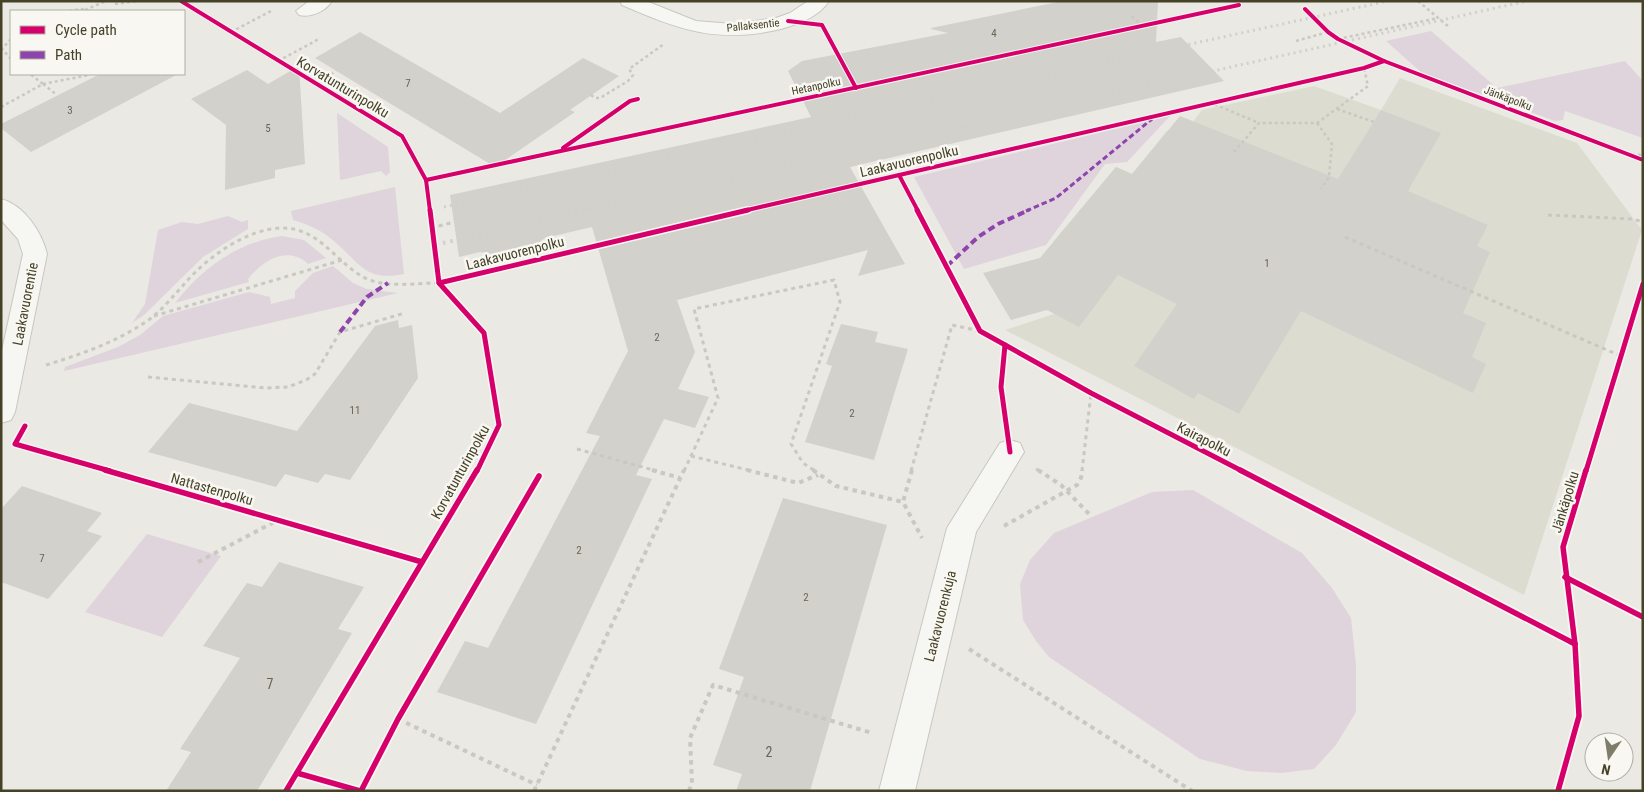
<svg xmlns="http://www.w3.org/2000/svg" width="1644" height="792" font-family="'Roboto Condensed',sans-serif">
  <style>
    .built { fill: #dddcd1 }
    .green { fill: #dfd4dc }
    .building { fill: #d2d1cc }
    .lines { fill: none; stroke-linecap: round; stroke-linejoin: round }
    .street-casing { stroke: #c8c7c2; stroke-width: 2 }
    .path-far2 { stroke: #c9c8c1; stroke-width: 2.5; stroke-dasharray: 3 3; stroke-linecap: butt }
    .path-far1 { stroke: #c9c8c1; stroke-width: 3; stroke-dasharray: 4 4; stroke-linecap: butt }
    .path { stroke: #c9c8c1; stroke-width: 4; stroke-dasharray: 4.5 4.5; stroke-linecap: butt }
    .street { fill: #f6f6f3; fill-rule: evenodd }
    .rail-far1 { stroke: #d1d0cc; stroke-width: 3; stroke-dasharray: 2 4; stroke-linecap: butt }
    .rail { stroke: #d1d0cc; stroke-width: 4; stroke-dasharray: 2.5 5; stroke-linecap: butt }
    .quiet-far1 { stroke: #8e44ad; stroke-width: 3; stroke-dasharray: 5.5 3; stroke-linecap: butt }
    .quiet { stroke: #8e44ad; stroke-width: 4; stroke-dasharray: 7 4; stroke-linecap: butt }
    .cycleway-far2-casing { stroke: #f8f7f2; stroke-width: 6 }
    .cycleway-far1-casing { stroke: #f8f7f2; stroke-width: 8 }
    .cycleway-casing { stroke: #f8f7f2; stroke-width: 9 }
    .cycleway-far2 { stroke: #d6006c; stroke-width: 4 }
    .cycleway-far1 { stroke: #d6006c; stroke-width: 5 }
    .cycleway { stroke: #d6006c; stroke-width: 5.5 }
    .labels { text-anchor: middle; stroke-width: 5; stroke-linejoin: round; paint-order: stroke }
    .far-street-label { font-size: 11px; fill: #454228; stroke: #f8f7f2 }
    .number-label { font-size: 11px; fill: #696652 }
    .street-label { font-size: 14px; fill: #454228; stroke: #f8f7f2 }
    .near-number-label { font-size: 14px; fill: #696652 }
  </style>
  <rect width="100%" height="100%" fill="#eae9e4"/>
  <polygon class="built" points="1400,78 1577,143 1642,230 1524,595 1005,330 1057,313 1051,248 1053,242 1116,167 1132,174 1167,131 1181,137 1202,110 1314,86 1381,110"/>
  <g class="green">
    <polygon points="1431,31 1497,88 1625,61 1643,81 1643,138 1565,111 1563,120 1555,121 1422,73 1386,41"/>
    <polygon points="337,113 388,147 390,172 386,176 381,171 340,180"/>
    <polygon points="1170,116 1127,162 1105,164 1046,245 964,269 914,177"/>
    <path d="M395,187L404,274C365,282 360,263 334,241C323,231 307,224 293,220L291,211Z"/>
    <polygon points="228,216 242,222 248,220 248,229 203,257 144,315 132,323 145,304 158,230 182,222 198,224"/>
    <path d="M282,236L304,240L326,258L308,264C288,245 263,260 248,279L249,282L175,303C202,268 238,242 282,236Z"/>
    <polygon points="333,266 353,283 367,289 398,293 64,371 65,367 118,347 140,335 163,316 249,292 270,297 271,304 295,298 295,291 313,273"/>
    <polygon points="1193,490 1302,553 1332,588 1351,618 1356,665 1356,712 1336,745 1314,769 1281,773 1247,771 1200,759 1049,657 1036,641 1023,620 1020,584 1030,560 1054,533 1152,492"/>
    <polygon points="147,534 221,556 162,637 85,612"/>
  </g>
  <g class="building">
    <polygon points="1063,1 1158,1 1156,42 1181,37 1224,81 850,167 905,264 858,276 868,250 677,300 695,352 678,389 709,397 695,428 664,419 636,475 652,479 536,724 437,692 465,641 488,648 600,436 586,433 628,351 592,227 545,238 531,248 499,255 480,252 459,257 450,195 811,117 788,71 802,61 948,33 931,29 931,28"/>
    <polygon points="360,32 500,113 583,58 619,76 570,110 575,112 495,167 315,58"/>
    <polygon points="299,66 305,164 275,170 275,178 225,190 226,125 191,99 247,70 268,84"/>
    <polygon points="100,74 178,74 31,152 1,128 1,124"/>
    <polygon points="1381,110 1441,133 1408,191 1488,225 1477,246 1490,252 1463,313 1486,323 1472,357 1486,364 1473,393 1301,311 1239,414 1198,393 1194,399 1134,366 1177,304 1118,275 1079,327 1047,310 1011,320 983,273 1040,258 1116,167 1132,174 1180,116 1338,179"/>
    <polygon points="398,320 399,328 412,325 418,378 350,480 325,474 318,483 285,474 276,487 148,452 189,403 297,431 375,326"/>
    <polygon points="841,324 878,332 875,342 908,349 874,460 805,442 832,366 826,364"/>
    <polygon points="22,486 102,513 87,531 102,536 48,599 1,582 1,509"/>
    <polygon points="783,498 887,525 810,791 736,791 742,774 713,765 744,677 719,669"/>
    <polygon points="279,562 364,587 338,629 352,633 257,791 166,791 191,752 180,749 240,658 203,646 247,583 262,587"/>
  </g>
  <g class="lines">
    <defs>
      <g id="street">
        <path d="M309,1H332C326,11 311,18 299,15L296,11Z"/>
        <path d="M620,1H646L696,21L733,24L776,18L790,13L808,1H829C819,17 798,24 781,29C717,44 680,30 622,5Z"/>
        <path d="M1,199C24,205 42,232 47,254L15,412L11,420L1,423V355L23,254L18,239L1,220Z"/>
        <polygon points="1010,440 1020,443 1024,452 976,532 915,791 879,791 947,528 1000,443"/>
      </g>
    </defs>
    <use href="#street" class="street-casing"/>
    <g class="path-far2">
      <polyline points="1418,1 1449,27"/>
      <polyline points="115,4 137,1"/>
      <polyline points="85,10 106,1"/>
      <polyline points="69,11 81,9 89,11"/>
      <polyline points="1132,16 1142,26"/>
      <polyline points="231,32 271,11"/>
      <polyline points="11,39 2,49 11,59"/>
      <polyline points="1338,39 1438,18"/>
      <polyline points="1296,41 1328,32"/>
      <polyline points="278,61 319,39"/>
      <polyline points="315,83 336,71"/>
      <polyline points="43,84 89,75"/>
      <polyline points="43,84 57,95"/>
      <polyline points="591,95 595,98 600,98 628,81 633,75 629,69 664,44"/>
      <polyline points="1209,102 1259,123"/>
      <polyline points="1,107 43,84 30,74"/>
      <polyline points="1337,109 1374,122"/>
      <polyline points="1317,123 1332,144 1329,177 1321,189"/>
      <polyline points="1234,152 1259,123 1317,123 1368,86 1364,68"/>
      <polyline points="1626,154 1643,155"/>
    </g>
    <g class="path-far1">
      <polyline points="1548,215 1633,219 1643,222"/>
      <polyline points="431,228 454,222"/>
      <polyline points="1345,237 1621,356"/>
      <polyline points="154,316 342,260"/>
      <path d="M46,365C82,354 119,341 150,319C164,308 175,294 187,281C209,256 247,229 281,228C320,227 336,264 367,279C389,288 416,283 439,283"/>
      <polyline points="148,377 265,388 288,387 306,380 315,374 340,332 405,313"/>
      <polyline points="577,449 657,471"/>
      <polyline points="691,456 752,471"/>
      <polyline points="1036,469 1040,471"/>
      <polyline points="684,471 718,398 694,309 834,280 840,302 791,444 803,463 815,471"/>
      <polyline points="911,471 952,325 980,331"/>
      <polyline points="1082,471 1091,393"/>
    </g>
    <g class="path">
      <polyline points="652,470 680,478"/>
      <polyline points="747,470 798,483 818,475"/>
      <polyline points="813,470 836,486 903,502"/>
      <polyline points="912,470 903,502 922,538"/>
      <polyline points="1038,470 1061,485 1092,517"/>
      <polyline points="1004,526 1077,485 1081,478 1082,470"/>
      <polyline points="198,562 278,520"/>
      <polyline points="969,649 1192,791"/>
      <polyline points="398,719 537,785"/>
      <polyline points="534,791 684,470"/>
      <polyline points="689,791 692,783 690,738 713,685 872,733"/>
    </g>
    <use href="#street" class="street"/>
    <g class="rail-far1">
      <polyline points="444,207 1388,1"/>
      <polyline points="585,211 1527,1"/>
    </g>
    <polyline class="rail" points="443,243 591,210"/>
    <polyline class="quiet-far1" points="1026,211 1056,198 1152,119"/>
    <g class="quiet">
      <polyline points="947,266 978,237 998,224 1029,210"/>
      <polyline points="340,332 367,297 388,283"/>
    </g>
    <defs>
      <g id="cycleway-far2">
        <polyline points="181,1 402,136 426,180 430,211"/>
        <polyline points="1305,9 1328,32 1338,39 1384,61 1643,160"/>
        <polyline points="788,21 822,25 856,88"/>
        <polyline points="563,148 630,101 638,99"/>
        <polyline points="899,175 918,211"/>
        <polyline points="426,180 1239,5"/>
        <polyline points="743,211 1364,68 1384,61"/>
      </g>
      <g id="cycleway-far1">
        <polyline points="430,210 439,283 484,333 499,425 477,471"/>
        <polyline points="917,210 980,331 1091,393 1242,471"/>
        <polyline points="439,283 748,210"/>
        <polyline points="1005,345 1001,387 1010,452"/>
        <polyline points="25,426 15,444 110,471"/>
        <polyline points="1586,471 1643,284"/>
      </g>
      <g id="cycleway">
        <polyline points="105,470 422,562"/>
        <polyline points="1240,470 1575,644"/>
        <polyline points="1565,577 1643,617"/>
        <polyline points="297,773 360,791"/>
        <polyline points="286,791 477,470"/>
        <polyline points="361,791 398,719 539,476"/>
        <polyline points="1558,791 1579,716 1575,644 1563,547 1586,470"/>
      </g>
    </defs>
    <use href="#cycleway-far2" class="cycleway-far2-casing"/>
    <use href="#cycleway-far1" class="cycleway-far1-casing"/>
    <use href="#cycleway" class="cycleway-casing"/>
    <use href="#cycleway-far2" class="cycleway-far2"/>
    <use href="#cycleway-far1" class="cycleway-far1"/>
    <use href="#cycleway" class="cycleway"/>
  </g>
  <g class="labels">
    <g class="far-street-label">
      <text transform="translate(753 25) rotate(-6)" y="4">Pallaksentie</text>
      <text transform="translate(816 86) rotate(-12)" y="4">Hetanpolku</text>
      <text transform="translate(1508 98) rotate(21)" y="4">Jänkäpolku</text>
    </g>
    <g class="number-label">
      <text x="994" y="37">4</text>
      <text x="408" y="87">7</text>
      <text x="70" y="114">3</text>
      <text x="268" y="132">5</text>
      <text x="1267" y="267">1</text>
      <text x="657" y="341">2</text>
      <text x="355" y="414">11</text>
      <text x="852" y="417">2</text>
      <text x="579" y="554">2</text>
      <text x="42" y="562">7</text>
      <text x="806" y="601">2</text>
    </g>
    <g class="street-label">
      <text transform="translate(343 87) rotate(31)" y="5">Korvatunturinpolku</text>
      <text transform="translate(909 161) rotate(-13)" y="5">Laakavuorenpolku</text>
      <text transform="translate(515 253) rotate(-14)" y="5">Laakavuorenpolku</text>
      <text transform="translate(25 304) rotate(-79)" y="5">Laakavuorentie</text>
      <text transform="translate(1204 439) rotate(27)" y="5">Kairapolku</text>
      <text transform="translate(460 472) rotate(-61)" y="5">Korvatunturinpolku</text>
      <text transform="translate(212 489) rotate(16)" y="5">Nattastenpolku</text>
      <text transform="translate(1565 502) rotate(-73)" y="5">Jänkäpolku</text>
      <text transform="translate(940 616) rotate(-76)" y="5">Laakavuorenkuja</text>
    </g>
    <g class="near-number-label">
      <text x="270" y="689">7</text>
      <text x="769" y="757">2</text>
    </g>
  </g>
  <rect width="1644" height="792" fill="none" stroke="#454228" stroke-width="5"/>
  <rect x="10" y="10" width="175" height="65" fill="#f8f7f2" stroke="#b0afa1"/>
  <rect x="20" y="26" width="25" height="8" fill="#d6006c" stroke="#b0afa1"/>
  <text x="55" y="35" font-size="15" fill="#454228">Cycle path</text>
  <rect x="20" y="51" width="25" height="8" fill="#8e44ad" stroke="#b0afa1"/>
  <text x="55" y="60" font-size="15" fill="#454228">Path</text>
  <g transform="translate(1609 757) rotate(193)"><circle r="24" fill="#f8f7f2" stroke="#b0afa1"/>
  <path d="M0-4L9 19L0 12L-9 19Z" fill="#7f7c6a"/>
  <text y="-8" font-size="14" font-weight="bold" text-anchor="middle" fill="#454228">N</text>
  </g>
</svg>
